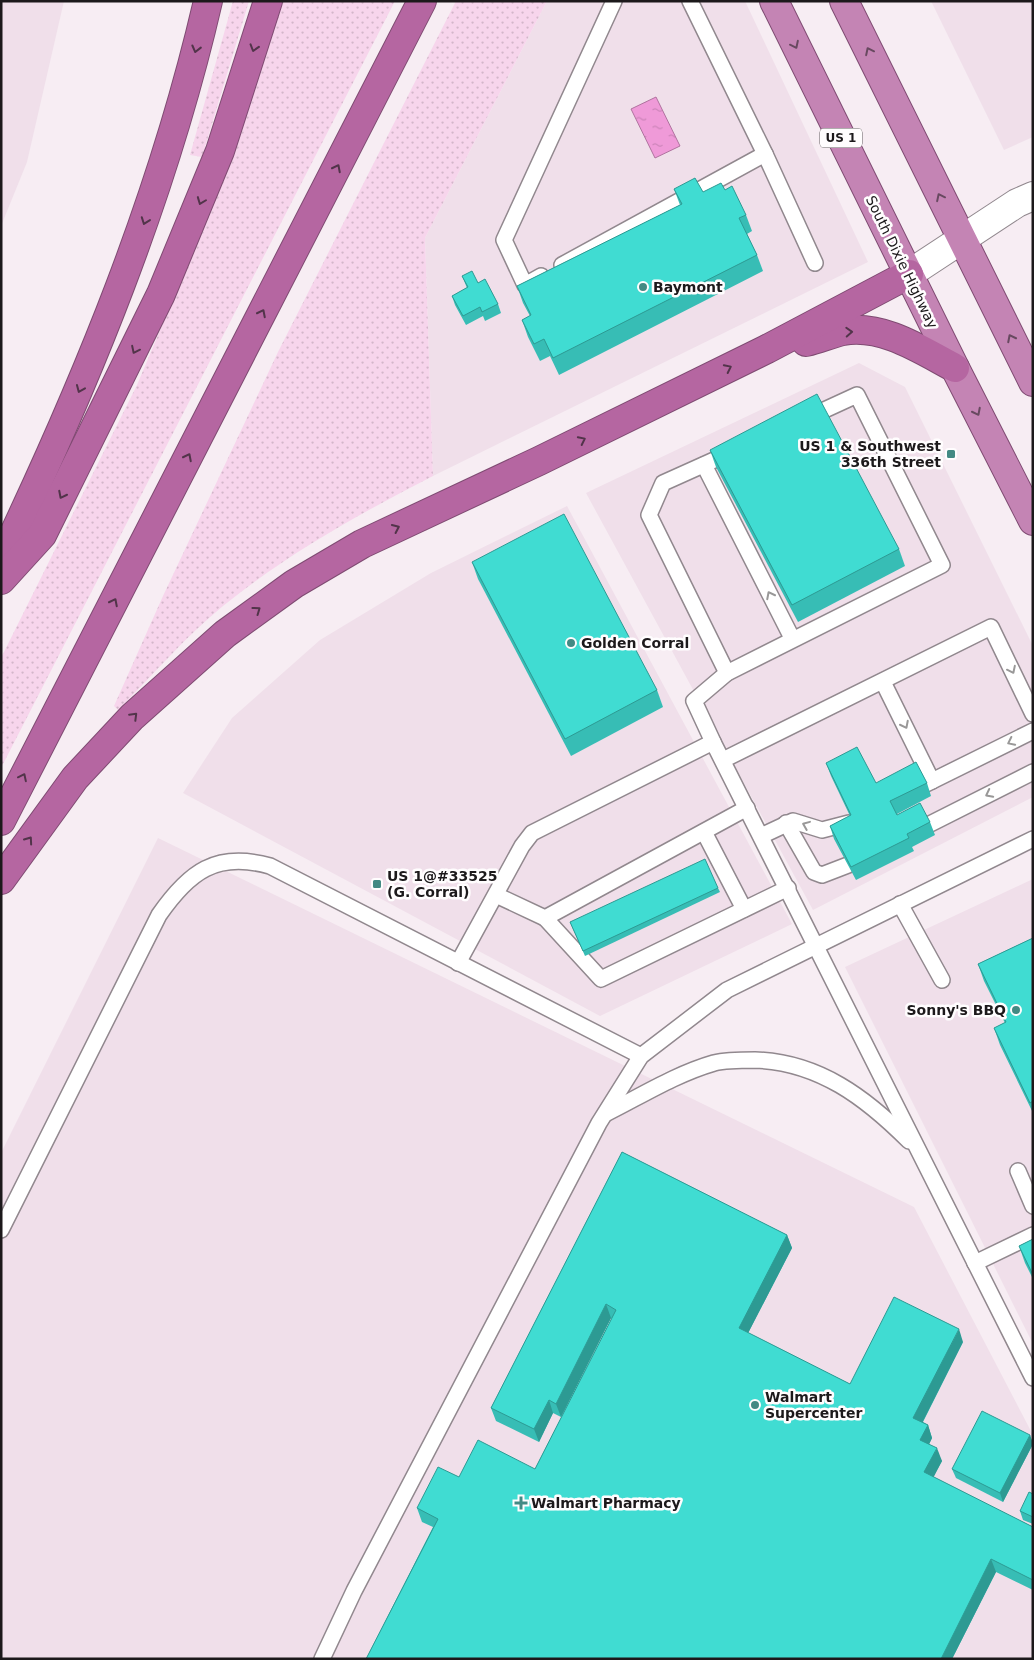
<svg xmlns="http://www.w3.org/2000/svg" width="1034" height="1660" font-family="'DejaVu Sans',sans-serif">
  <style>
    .built { fill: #f0dfea }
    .grass { fill: url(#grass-dots) }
    .water { fill: url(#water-ripples); stroke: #b0739f }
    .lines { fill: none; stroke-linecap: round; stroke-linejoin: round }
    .service-casing { stroke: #91888e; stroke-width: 18 }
    .tertiary-casing { stroke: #91888e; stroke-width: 30 }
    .trunk-casing { stroke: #7f4b72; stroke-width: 30 }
    .motorway-casing { stroke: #7f4b72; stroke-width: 30 }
    .service { stroke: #fff; stroke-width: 15 }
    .tertiary { stroke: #fff; stroke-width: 28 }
    .trunk { stroke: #c484b4; stroke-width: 28 }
    .motorway { stroke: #b566a1; stroke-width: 28 }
    .wall { fill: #37bdb5 }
    .shaded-wall { fill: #2d9a93 }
    .building { fill: #40dcd2; stroke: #2d9a93 }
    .oneway { stroke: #684960 }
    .oneway2 { stroke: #52344a }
    .oneway3 { stroke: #999898 }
    .poi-dot { fill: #438a84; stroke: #fffdfe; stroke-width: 2 }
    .labels { text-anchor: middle; stroke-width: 5; stroke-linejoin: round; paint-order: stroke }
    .shield { fill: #fffdfe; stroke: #605d5f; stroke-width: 1 }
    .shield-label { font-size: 12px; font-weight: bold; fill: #1c191b }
    .street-label { font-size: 14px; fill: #1c191b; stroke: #fffdfe }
    .poi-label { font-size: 14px; font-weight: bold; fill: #1c191b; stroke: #fffdfe; text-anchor: start }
  </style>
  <defs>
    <pattern id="grass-dots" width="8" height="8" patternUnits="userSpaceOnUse" patternTransform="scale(1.25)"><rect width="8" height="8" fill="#f7d5ec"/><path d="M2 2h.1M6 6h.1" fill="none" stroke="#d3b6ca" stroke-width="1.8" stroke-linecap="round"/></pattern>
    <pattern id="water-ripples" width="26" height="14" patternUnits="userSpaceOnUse" patternTransform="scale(1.25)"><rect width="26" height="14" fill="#ef9ad8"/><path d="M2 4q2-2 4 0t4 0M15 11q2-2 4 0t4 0" fill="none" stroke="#cc84b9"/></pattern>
  </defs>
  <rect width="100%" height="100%" fill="#f7edf3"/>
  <g class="built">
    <polygon points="1,1 64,1 27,162 1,226"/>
    <polygon points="547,1 745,1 868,262 433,476 425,238"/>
    <polygon points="931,1 1033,1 1033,137 1004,150"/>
    <polygon points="859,363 905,387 1033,646 1033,797 813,910 586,493"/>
    <polygon points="567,506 792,924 600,1016 183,793 232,718 320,640 431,573"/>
    <polygon points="158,838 914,1207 1033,1435 1033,1659 1,1659 1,1153"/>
    <polygon points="1033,879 1033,1344 845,967"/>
  </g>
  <g class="grass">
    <polygon points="233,1 249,1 202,157 190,155"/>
    <polygon points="279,1 395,1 1,768 1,658 137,385 180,283"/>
    <path d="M456,1H547L425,238L433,476C359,514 287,554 223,606C186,636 153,675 118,710L114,706L163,596L278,352Z"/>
  </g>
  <polygon class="water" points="656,97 680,146 655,158 631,109"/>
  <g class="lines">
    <defs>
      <g id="service">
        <polyline points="765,154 815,263"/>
        <polyline points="562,265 765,154 690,1"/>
        <polyline points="541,276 525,285 504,240 614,1"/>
        <polyline points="704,465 792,638"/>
        <polyline points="727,673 649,515 663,483 732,452"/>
        <polyline points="883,682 932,781 926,784"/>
        <polyline points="713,742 694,701 727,673 942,565 857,395 807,418"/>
        <polyline points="723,760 991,627 1033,714"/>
        <polyline points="932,781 1033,731"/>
        <polyline points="786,823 814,872 822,875 848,865"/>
        <polyline points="930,824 1033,772"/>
        <polyline points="704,832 744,909"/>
        <polyline points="761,836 793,821 822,830 849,823"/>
        <polyline points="496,895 545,918 747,808"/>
        <polyline points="900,904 942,980"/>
        <polyline points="545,918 601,979 788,888"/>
        <polyline points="458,963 522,846 532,833 713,742 1033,1378"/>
        <path d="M607,1113C641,1096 676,1074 714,1063C726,1060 742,1060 755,1060C819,1062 866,1098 909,1141"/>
        <polyline points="1018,1171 1033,1206"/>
        <path d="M1,1230L159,915C189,872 216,851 270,866L641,1056"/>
        <polyline points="975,1263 1033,1235"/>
        <polyline points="322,1659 354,1591 599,1123 641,1056 727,990 1033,839"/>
      </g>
      <polyline id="tertiary" points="909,274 1017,203 1033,196"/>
      <g id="trunk">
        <polyline points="774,1 955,368 1033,521"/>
        <polyline points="844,1 1033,382"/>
      </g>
      <g id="motorway">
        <path d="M806,342C819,339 830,334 843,331C883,324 921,350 955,368"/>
        <path d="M1,561C87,381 163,196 208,1"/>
        <polyline points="1,580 42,535 161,294 220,151 268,1"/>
        <polyline points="1,821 422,1"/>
        <polyline points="1,880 75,778 132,717 225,634 294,584 362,544 539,461 767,349 909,274"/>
      </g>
    </defs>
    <use href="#service" class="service-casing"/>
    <use href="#tertiary" class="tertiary-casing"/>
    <use href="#trunk" class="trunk-casing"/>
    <use href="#motorway" class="motorway-casing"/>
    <use href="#service" class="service"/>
    <use href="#tertiary" class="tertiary"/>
    <use href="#trunk" class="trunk"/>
    <use href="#motorway" class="motorway"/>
  </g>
  <g class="wall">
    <polygon points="674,189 703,192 725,190 746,215 752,231 747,234 757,255 763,271 559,375 550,356 540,361 528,337 522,320 530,316 523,303 517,286 680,205"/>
    <polygon points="462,276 478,283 498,304 501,313 485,321 483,316 466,325 455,305 452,296 467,288"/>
    <polygon points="710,450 899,549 905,566 798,622 716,467"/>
    <polygon points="472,562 657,690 663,707 571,756 478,579"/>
    <polygon points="826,763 876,783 927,783 931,796 897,814 897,815 930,822 935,835 912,847 914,851 856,880 834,839 830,826 850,816 831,776"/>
    <polygon points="718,888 720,892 585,956 570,922"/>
    <polygon points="1033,938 1033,1113 1000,1045 994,1028 1005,1023 984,981 978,964"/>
    <polygon points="622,1152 787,1235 792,1248 748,1333 850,1384 963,1342 923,1422 928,1425 932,1438 929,1444 942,1461 933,1477 1033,1527 1033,1590 996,1572 952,1659 366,1659 433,1527 422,1522 417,1508 459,1477 535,1469 612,1318 611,1318 561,1417 553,1413 539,1442 496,1421 491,1408"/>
    <polygon points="1033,1239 1033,1279 1025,1263 1019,1246"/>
    <polygon points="1030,1435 1033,1444 1003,1502 956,1478 952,1469"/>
    <polygon points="1033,1494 1033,1524 1023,1520 1020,1511"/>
  </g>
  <g class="shaded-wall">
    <polygon points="787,1235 792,1248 744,1341 739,1328"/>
    <polygon points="606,1304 611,1318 561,1417 556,1404"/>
    <polygon points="959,1329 963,1342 918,1431 913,1418"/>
    <polygon points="549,1400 553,1413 539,1442 534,1429"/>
    <polygon points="928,1425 932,1438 925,1453 920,1440"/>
    <polygon points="1030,1435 1033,1444 1003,1502 1000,1493"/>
    <polygon points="937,1448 942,1461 929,1486 924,1472"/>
    <polygon points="991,1559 996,1572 952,1659 941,1659"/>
  </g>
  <g class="building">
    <polygon points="695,178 703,192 721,183 725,190 732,186 746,215 739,218 757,255 553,358 544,339 534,344 522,320 531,315 517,286 682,204 674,189"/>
    <polygon points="472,271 478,283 485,279 498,304 482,312 480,307 463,316 452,296 468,287 462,276"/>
    <polygon points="817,394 899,549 792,605 710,450"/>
    <polygon points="564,514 657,690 565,739 472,562"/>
    <polygon points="857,747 876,783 916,762 927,783 890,801 897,815 920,803 930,822 907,834 909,838 851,867 830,826 851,815 826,763"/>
    <polygon points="705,859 718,888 583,951 570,922"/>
    <polygon points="1033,938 1033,1101 1030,1103 994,1028 1006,1022 978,964"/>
    <polygon points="622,1152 787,1235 739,1328 850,1384 894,1297 959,1329 913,1418 928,1425 920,1440 937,1448 924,1472 1033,1527 1033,1580 991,1559 941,1659 366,1659 438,1519 417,1508 438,1467 459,1477 478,1440 535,1469 616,1310 606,1304 556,1404 549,1400 534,1429 491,1408"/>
    <polygon points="1033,1239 1033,1275 1019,1246"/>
    <polygon points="982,1411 1030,1435 1000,1493 952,1469"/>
    <polygon points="1029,1492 1033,1494 1033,1517 1020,1511"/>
  </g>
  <defs><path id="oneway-chevron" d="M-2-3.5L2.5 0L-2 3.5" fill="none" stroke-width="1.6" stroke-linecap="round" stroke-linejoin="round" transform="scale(1.25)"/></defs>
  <g class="oneway">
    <use href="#oneway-chevron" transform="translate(795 45) rotate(64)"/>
    <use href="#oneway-chevron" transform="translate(869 51) rotate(-116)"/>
    <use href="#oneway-chevron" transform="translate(940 197) rotate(-116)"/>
    <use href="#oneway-chevron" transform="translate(1011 338) rotate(-117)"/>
    <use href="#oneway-chevron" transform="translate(977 412) rotate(63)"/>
  </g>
  <g class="oneway2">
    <use href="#oneway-chevron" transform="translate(254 48) rotate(107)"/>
    <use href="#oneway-chevron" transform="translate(196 49) rotate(104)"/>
    <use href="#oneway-chevron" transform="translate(337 168) rotate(-63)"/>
    <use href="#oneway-chevron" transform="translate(201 201) rotate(111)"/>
    <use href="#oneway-chevron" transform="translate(145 221) rotate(110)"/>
    <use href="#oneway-chevron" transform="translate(262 313) rotate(-63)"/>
    <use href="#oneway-chevron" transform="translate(849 332) rotate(-3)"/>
    <use href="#oneway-chevron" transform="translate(135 350) rotate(116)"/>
    <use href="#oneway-chevron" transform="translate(728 368) rotate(-26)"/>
    <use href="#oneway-chevron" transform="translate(80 389) rotate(113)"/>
    <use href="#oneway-chevron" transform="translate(582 440) rotate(-26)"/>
    <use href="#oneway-chevron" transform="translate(188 457) rotate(-63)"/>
    <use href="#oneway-chevron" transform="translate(62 495) rotate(117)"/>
    <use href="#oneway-chevron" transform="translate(396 528) rotate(-25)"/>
    <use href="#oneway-chevron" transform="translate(114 602) rotate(-63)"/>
    <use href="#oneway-chevron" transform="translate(257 610) rotate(-36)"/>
    <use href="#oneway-chevron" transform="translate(134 716) rotate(-45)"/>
    <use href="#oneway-chevron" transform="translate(23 777) rotate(-64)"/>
    <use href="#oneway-chevron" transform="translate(29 840) rotate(-55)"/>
  </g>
  <g class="oneway3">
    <use href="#oneway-chevron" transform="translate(770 595) rotate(-117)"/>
    <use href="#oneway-chevron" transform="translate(1012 670) rotate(64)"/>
    <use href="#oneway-chevron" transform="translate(905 725) rotate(63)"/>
    <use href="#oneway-chevron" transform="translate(1011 742) rotate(154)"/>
    <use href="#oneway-chevron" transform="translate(989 794) rotate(153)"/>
    <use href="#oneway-chevron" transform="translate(806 825) rotate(-158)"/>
  </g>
  <g class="poi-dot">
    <circle cx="643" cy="287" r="5"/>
    <rect x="946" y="449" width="10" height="10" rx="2.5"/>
    <circle cx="571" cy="643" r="5"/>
    <rect x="372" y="879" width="10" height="10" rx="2.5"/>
    <circle cx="1016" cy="1010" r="5"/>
    <circle cx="755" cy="1405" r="5"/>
    <path d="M518.5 1495.5h5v5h5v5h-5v5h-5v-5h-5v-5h5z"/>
  </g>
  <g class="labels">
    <rect class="shield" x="820" y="128.5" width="42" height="19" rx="4"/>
    <g class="shield-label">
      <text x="841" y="142">US 1</text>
    </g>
    <g class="street-label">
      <text transform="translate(902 262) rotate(64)" y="5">South Dixie Highway</text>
    </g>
    <g class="poi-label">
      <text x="653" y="292">Baymont</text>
      <text x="941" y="451" text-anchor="end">US 1 &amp; Southwest<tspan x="941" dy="16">336th Street</tspan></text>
      <text x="581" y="648">Golden Corral</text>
      <text x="387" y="881">US 1@#33525<tspan x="387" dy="16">(G. Corral)</tspan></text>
      <text x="1006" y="1015" text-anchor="end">Sonny's BBQ</text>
      <text x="765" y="1402">Walmart<tspan x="765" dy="16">Supercenter</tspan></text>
      <text x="531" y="1508">Walmart Pharmacy</text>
    </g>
  </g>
  <rect width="1034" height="1660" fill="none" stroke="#1c191b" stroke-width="5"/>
</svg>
